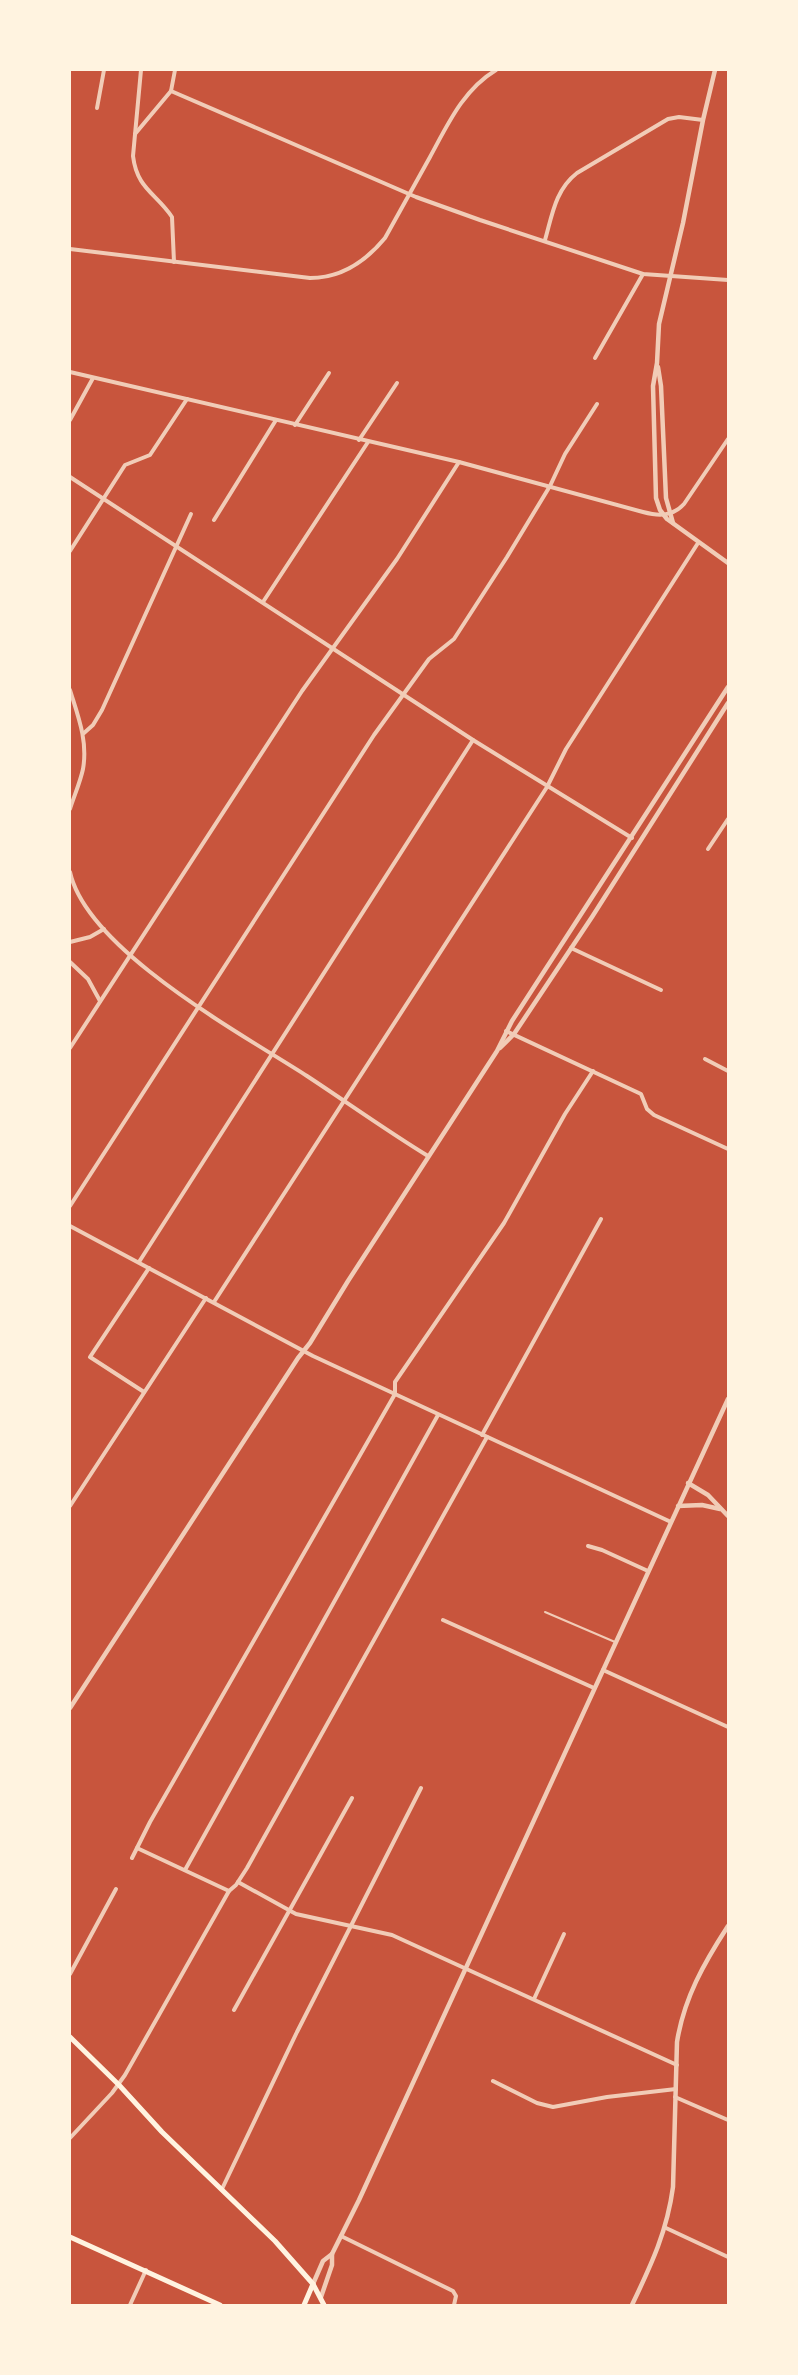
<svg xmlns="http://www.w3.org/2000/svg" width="798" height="2375" font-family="'Roboto Serif',serif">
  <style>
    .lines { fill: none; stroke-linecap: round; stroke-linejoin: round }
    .service { stroke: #f1ccb7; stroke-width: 2 }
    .minor { stroke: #f1ccb7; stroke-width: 4 }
    .tertiary { stroke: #f1ccb7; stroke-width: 4.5 }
    .secondary { stroke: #fff3e0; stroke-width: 5 }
  </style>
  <rect width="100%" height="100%" fill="#c8553d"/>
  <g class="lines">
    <polyline class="service" points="545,1612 615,1642"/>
    <g class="minor">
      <path d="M141,70L133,156C137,189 156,193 172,217L174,262"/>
      <polyline points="171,91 416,197 480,220 643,274 728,280"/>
      <polyline points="97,108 104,70"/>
      <polyline points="135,134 171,91 175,70"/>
      <path d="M545,240C552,216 555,190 577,173L668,119L679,117L703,120"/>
      <path d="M70,249L310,278C341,278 366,261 385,238C400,211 415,184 430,157C448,124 463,90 496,70"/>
      <polyline points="595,358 643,274"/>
      <path d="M70,372L459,462L643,512C658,516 672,517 684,504L728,439"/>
      <polyline points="70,420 93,378"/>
      <polyline points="295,425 329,373"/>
      <polyline points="359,440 397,383"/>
      <polyline points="70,477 473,740 632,838"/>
      <polyline points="214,520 276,420"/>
      <polyline points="70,551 125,465 150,455 187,399"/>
      <polyline points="263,602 368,442"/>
      <path d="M70,690C78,716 88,741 83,769C80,783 74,796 70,809"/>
      <polyline points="84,733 93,725 102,710 191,514"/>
      <polyline points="708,849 728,819"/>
      <path d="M70,872C87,950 242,1034 307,1076C348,1103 387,1131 428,1156"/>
      <polyline points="70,942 90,937 104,929"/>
      <polyline points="571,948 661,990"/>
      <polyline points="70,962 88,979 100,1001"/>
      <polyline points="506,1031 641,1094 647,1109 654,1115 728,1149"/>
      <polyline points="70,1048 302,691 397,559 459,462"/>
      <polyline points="705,1059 728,1071"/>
      <polyline points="70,1206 374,735 429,659 454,639 507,557 550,486 565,454 597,404"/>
      <polyline points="70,1226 313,1356 671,1522"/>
      <polyline points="139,1262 473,740"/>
      <polyline points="214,1302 547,787 566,749 698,543"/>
      <polyline points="144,1392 90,1357 149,1268"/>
      <polyline points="482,1435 601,1219"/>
      <polyline points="70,1506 206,1298"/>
      <polyline points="588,1546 602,1550 648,1571"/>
      <polyline points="443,1620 594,1688"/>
      <polyline points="603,1670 728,1727"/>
      <polyline points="137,1848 229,1891"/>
      <polyline points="132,1858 150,1822 395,1394 395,1382 504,1223 565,1114 593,1071"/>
      <polyline points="185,1870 438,1415"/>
      <polyline points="238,1882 296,1914 392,1935 677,2065"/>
      <polyline points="70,1974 116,1889"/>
      <polyline points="534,1999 564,1934"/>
      <polyline points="234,2010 352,1798"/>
      <polyline points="493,2081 537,2103 553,2107 607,2097 676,2089"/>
      <polyline points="675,2097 728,2120"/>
      <polyline points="70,2138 112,2093 125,2075 229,1891 236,1885 247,1868 487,1437"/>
      <polyline points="222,2189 297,2032 421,1788"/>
      <polyline points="666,2228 728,2257"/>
      <polyline points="341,2236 453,2291 456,2296 454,2305"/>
      <polyline points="130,2305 146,2270"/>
    </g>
    <g class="tertiary">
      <polyline points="715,70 703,120 683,223 659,324 657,363 653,386 656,498 660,510 667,519 728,563"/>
      <polyline points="658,367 661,386 666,498 673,523"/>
      <polyline points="500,1048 514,1034 592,917 728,703"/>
      <polyline points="688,1483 708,1495 728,1516"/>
      <polyline points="678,1506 702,1505 720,1509"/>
      <polyline points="70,1708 298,1358 310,1343 348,1281 497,1051 512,1021 728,687"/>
      <polyline points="313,2284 323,2261 332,2254 359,2200 728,1399"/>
      <polyline points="321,2297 332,2265 332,2254"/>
      <path d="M632,2305C651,2265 667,2232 673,2187L677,2042C684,1998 704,1963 728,1926"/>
    </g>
    <g class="secondary">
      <polyline points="70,2037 119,2085 162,2132 275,2241 313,2284 324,2305"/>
      <polyline points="70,2237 220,2305"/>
      <polyline points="304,2305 313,2284"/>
    </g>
  </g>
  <rect width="798" height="2375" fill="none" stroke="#fff3e0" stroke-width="142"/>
</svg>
